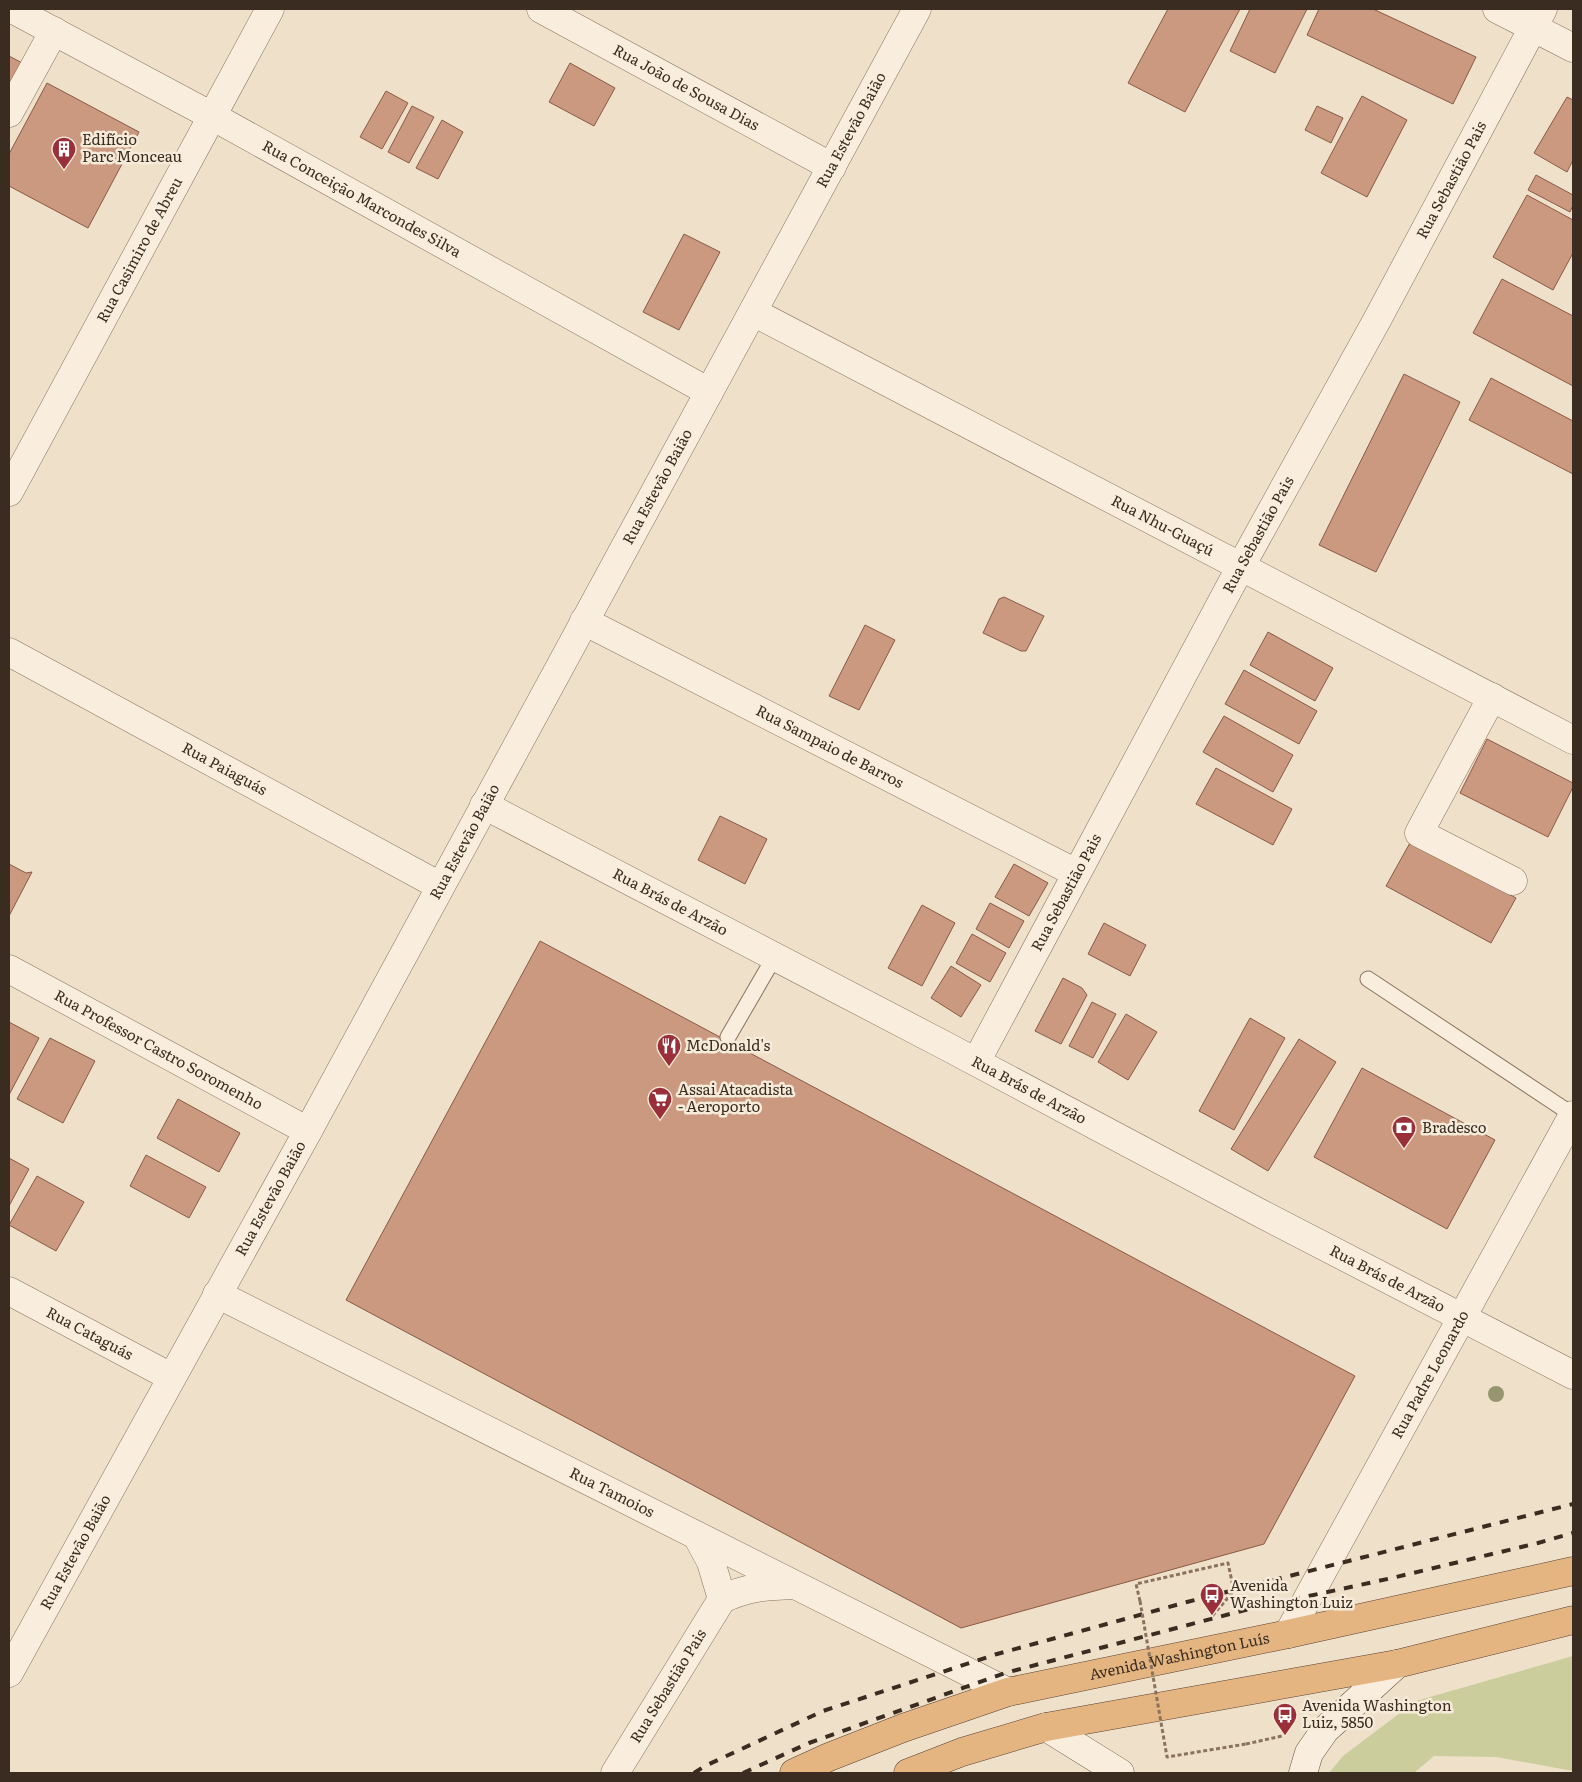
<svg xmlns="http://www.w3.org/2000/svg" width="1582" height="1782" font-family="Literata,serif">
  <style>
    .green { fill: #cbcd9d }
    .building { fill: #cb9980; stroke: #895a44 }
    .lines { fill: none; stroke-linecap: round; stroke-linejoin: round }
    .service-casing { stroke: #8b725e; stroke-width: 17 }
    .minor-casing { stroke: #8b725e; stroke-width: 29 }
    .tertiary-casing { stroke: #8b725e; stroke-width: 29 }
    .secondary-casing { stroke: #6d5341; stroke-width: 29 }
    .trunk-casing { stroke: #594132; stroke-width: 29 }
    .path { stroke: #8b725e; stroke-width: 3; stroke-dasharray: 4 2.5; stroke-linecap: butt }
    .service { stroke: #f9eedd; stroke-width: 15 }
    .minor { stroke: #f9eedd; stroke-width: 28 }
    .tertiary { stroke: #f9eedd; stroke-width: 28 }
    .secondary { stroke: #f9eedd; stroke-width: 28 }
    .trunk { stroke: #e4b580; stroke-width: 28 }
    .rail { stroke: #3b2c21; stroke-width: 4; stroke-dasharray: 9 9; stroke-linecap: butt }
    .path-bridge { stroke: #8b725e; stroke-width: 3; stroke-dasharray: 4 2.5; stroke-linecap: butt }
    .tree { fill: #979570 }
    .labels { text-anchor: middle; stroke-width: 5; stroke-linejoin: round; paint-order: stroke }
    .street-label { font-size: 15px; fill: #3b2c21; stroke: #f6ebd9 }
    .poi-label { font-size: 15px; fill: #3b2c21; stroke: #f6ebd9; text-anchor: start }
  </style>
  <rect width="100%" height="100%" fill="#eee0c9"/>
  <polygon class="green" points="1573,1656 1573,1771 1496,1757 1434,1756 1414,1773 1329,1773 1343,1756 1416,1701"/>
  <g class="building">
    <polygon points="1168,9 1240,9 1185,112 1128,83"/>
    <polygon points="1250,9 1307,9 1275,73 1230,51"/>
    <polygon points="1319,9 1373,9 1476,57 1453,104 1307,35"/>
    <polygon points="9,56 26,65 9,98"/>
    <polygon points="570,63 615,88 594,126 549,102"/>
    <polygon points="47,83 139,132 88,228 9,186 9,154"/>
    <polygon points="386,91 408,103 382,149 360,137"/>
    <polygon points="1362,96 1407,120 1367,197 1321,173"/>
    <polygon points="1567,97 1573,100 1573,160 1567,172 1534,153"/>
    <polygon points="412,106 434,117 409,163 388,152"/>
    <polygon points="1317,106 1343,118 1331,143 1305,130"/>
    <polygon points="442,120 463,132 438,179 416,168"/>
    <polygon points="1536,175 1573,195 1573,205 1570,212 1528,190"/>
    <polygon points="1527,195 1573,220 1573,253 1553,290 1493,257"/>
    <polygon points="684,234 720,252 679,330 643,312"/>
    <polygon points="1502,279 1573,316 1573,386 1473,333"/>
    <polygon points="1404,374 1460,402 1376,572 1319,545"/>
    <polygon points="1491,378 1573,421 1573,474 1469,420"/>
    <polygon points="1004,597 1044,616 1026,651 1021,651 983,633 999,599"/>
    <polygon points="865,625 895,640 859,710 829,696"/>
    <polygon points="1268,632 1333,668 1315,701 1250,665"/>
    <polygon points="1244,670 1317,711 1299,744 1225,704"/>
    <polygon points="1224,716 1293,755 1273,792 1203,752"/>
    <polygon points="1487,739 1573,783 1573,787 1548,837 1460,793"/>
    <polygon points="1216,768 1292,809 1273,845 1196,804"/>
    <polygon points="720,816 767,839 745,884 698,860"/>
    <polygon points="1411,841 1516,898 1491,943 1386,886"/>
    <polygon points="9,864 26,873 32,872 9,916"/>
    <polygon points="1014,864 1048,883 1029,916 995,897"/>
    <polygon points="990,903 1024,921 1009,948 976,929"/>
    <polygon points="922,905 955,923 922,986 888,968"/>
    <polygon points="1104,923 1146,945 1130,976 1088,954"/>
    <polygon points="972,934 1006,953 990,982 956,963"/>
    <polygon points="540,941 1355,1376 1264,1544 961,1628 346,1300"/>
    <polygon points="951,966 981,985 961,1017 931,998"/>
    <polygon points="1063,978 1082,988 1087,995 1061,1044 1035,1031"/>
    <polygon points="1092,1002 1116,1014 1093,1058 1069,1046"/>
    <polygon points="1126,1014 1157,1032 1128,1080 1098,1062"/>
    <polygon points="1250,1018 1285,1038 1234,1130 1199,1111"/>
    <polygon points="9,1022 39,1038 9,1095"/>
    <polygon points="50,1038 95,1061 63,1123 17,1099"/>
    <polygon points="1299,1039 1336,1062 1268,1171 1231,1149"/>
    <polygon points="1362,1068 1495,1140 1447,1229 1314,1157"/>
    <polygon points="178,1099 240,1133 219,1172 157,1138"/>
    <polygon points="146,1155 206,1187 189,1218 130,1186"/>
    <polygon points="9,1158 29,1169 9,1206"/>
    <polygon points="37,1176 84,1202 56,1251 9,1225"/>
  </g>
  <g class="lines">
    <defs>
      <g id="service">
        <polyline points="1368,979 1573,1115"/>
        <polyline points="728,1037 775,956"/>
      </g>
      <g id="minor">
        <path id="s1" d="M12,9L212,116L709,392"/>
        <path id="s2" d="M541,9L832,167"/>
        <polyline points="9,113 54,31"/>
        <path id="s3" d="M753,312L1573,740"/>
        <path id="s4" d="M9,492L270,9"/>
        <path id="s5" d="M584,621L1076,873"/>
        <path id="s6" d="M9,652L440,886"/>
        <polyline points="1492,697 1419,833 1513,881"/>
        <path id="s7" d="M484,805L944,1045L1258,1212L1573,1375"/>
        <path id="s8" d="M9,969L308,1131"/>
        <path id="s9" d="M976,1062L1241,566L1377,320L1543,9"/>
        <path id="s10" d="M9,1291L171,1377"/>
        <path id="s11" d="M217,1294L1008,1692"/>
        <polyline points="697,1536 711,1562 722,1599"/>
        <path id="s12" d="M1288,1634L1573,1115"/>
        <path id="s13" d="M9,1673L308,1131L917,9"/>
        <path id="s14" d="M615,1773L722,1599C748,1587 765,1586 794,1585"/>
      </g>
      <polyline id="tertiary" points="1497,9 1573,48"/>
      <g id="secondary">
        <polyline points="1046,1727 1120,1773"/>
        <polyline points="1303,1773 1309,1753 1325,1730 1397,1664"/>
      </g>
      <g id="trunk">
        <path id="s15" d="M794,1773L829,1757L903,1728L1008,1692L1288,1634L1573,1571"/>
        <polyline points="908,1773 962,1752 1046,1727 1397,1664 1573,1620"/>
      </g>
    </defs>
    <use href="#service" class="service-casing"/>
    <use href="#minor" class="minor-casing"/>
    <use href="#tertiary" class="tertiary-casing"/>
    <use href="#secondary" class="secondary-casing"/>
    <use href="#trunk" class="trunk-casing"/>
    <g class="path">
      <polyline points="1140,1601 1136,1584 1228,1563 1234,1591 1212,1616 1212,1618"/>
      <polyline points="1246,1744 1282,1736"/>
    </g>
    <use href="#service" class="service"/>
    <use href="#minor" class="minor"/>
    <use href="#tertiary" class="tertiary"/>
    <use href="#secondary" class="secondary"/>
    <use href="#trunk" class="trunk"/>
    <g class="rail">
      <polyline points="694,1773 705,1766 823,1711 997,1654 1187,1602 1573,1504"/>
      <polyline points="743,1773 809,1743 1005,1673 1249,1609 1392,1578 1538,1543 1573,1533"/>
    </g>
    <polyline class="path-bridge" points="1140,1601 1167,1757 1246,1744"/>
  </g>
  <circle class="tree" cx="1496" cy="1394" r="8"/>
  <defs>
    <symbol id="building-pin" viewBox="-11 -11 22 30"><path d="M0 17L-7.5 6A9.5 9.5 0 1 1 7.5 6Z" fill="#992f39" stroke="#f6ebd9"/><path d="M-4-6H4V6H1V3H-1V6H-4ZM-2.5-4.3h1.7v1.8h-1.7ZM.8-4.3h1.7v1.8H.8ZM-2.5-1h1.7V.8h-1.7ZM.8-1h1.7V.8H.8Z" fill="#fff"/></symbol>
    <symbol id="restaurant-pin" viewBox="-11 -11 22 30"><path d="M0 17L-7.5 6A9.5 9.5 0 1 1 7.5 6Z" fill="#992f39" stroke="#f6ebd9"/><path d="M-5-6h1v4h1v-4h1v4h1v-4h1v5L-1.5 .5V6h-2V.5L-5-1ZM5-6V6H3V1.5H1.5Q1.5-4 5-6Z" fill="#fff"/></symbol>
    <symbol id="supermarket-pin" viewBox="-11 -11 22 30"><path d="M0 17L-7.5 6A9.5 9.5 0 1 1 7.5 6Z" fill="#992f39" stroke="#f6ebd9"/><path d="M-6-5.5h2.5l.6 2H6L4.5 2H-2.5L-4.4-4H-6ZM-1.5 3.2a1.3 1.3 0 1 0 .1 0ZM3 3.2a1.3 1.3 0 1 0 .1 0Z" fill="#fff"/></symbol>
    <symbol id="bank-pin" viewBox="-11 -11 22 30"><path d="M0 17L-7.5 6A9.5 9.5 0 1 1 7.5 6Z" fill="#992f39" stroke="#f6ebd9"/><path d="M-6-4H6V4H-6ZM0-2.3a2.3 2.3 0 1 0 0 4.6a2.3 2.3 0 1 0 0-4.6Z" fill="#fff"/></symbol>
    <symbol id="bus-pin" viewBox="-11 -11 22 30"><path d="M0 17L-7.5 6A9.5 9.5 0 1 1 7.5 6Z" fill="#992f39" stroke="#f6ebd9"/><path d="M-5-6H5V4H4V6H2V4H-2V6H-4V4H-5ZM-3.5-4V0h7V-4ZM-3.5 1.2v1.5H-2V1.2ZM2 1.2v1.5H3.5V1.2Z" fill="#fff"/></symbol>
  </defs>
  <g fill-rule="evenodd">
    <use href="#building-pin" x="50" y="135" width="28" height="38"/>
    <use href="#restaurant-pin" x="655" y="1032" width="28" height="38"/>
    <use href="#supermarket-pin" x="646" y="1085" width="28" height="38"/>
    <use href="#bank-pin" x="1390" y="1114" width="28" height="38"/>
    <use href="#bus-pin" x="1198" y="1581" width="28" height="38"/>
    <use href="#bus-pin" x="1271" y="1701" width="28" height="38"/>
  </g>
  <g class="labels">
    <g class="street-label">
      <text dy="5" stroke="none"><textPath href="#s2" startOffset="165">Rua João de Sousa Dias</textPath></text>
      <text dy="5" stroke="none"><textPath href="#s13" startOffset="1758">Rua Estevão Baião</textPath></text>
      <text dy="5" stroke="none"><textPath href="#s9" startOffset="1002">Rua Sebastião Pais</textPath></text>
      <text dy="5" stroke="none"><textPath href="#s1" startOffset="398">Rua Conceição Marcondes Silva</textPath></text>
      <text dy="5" stroke="none"><textPath href="#s4" startOffset="275">Rua Casimiro de Abreu</textPath></text>
      <text dy="5" stroke="none"><textPath href="#s13" startOffset="1352">Rua Estevão Baião</textPath></text>
      <text dy="5" stroke="none"><textPath href="#s3" startOffset="462">Rua Nhu-Guaçú</textPath></text>
      <text dy="5" stroke="none"><textPath href="#s9" startOffset="598">Rua Sebastião Pais</textPath></text>
      <text dy="5" stroke="none"><textPath href="#s5" startOffset="276">Rua Sampaio de Barros</textPath></text>
      <text dy="5" stroke="none"><textPath href="#s6" startOffset="245">Rua Paiaguás</textPath></text>
      <text dy="5" stroke="none"><textPath href="#s13" startOffset="948">Rua Estevão Baião</textPath></text>
      <text dy="5" stroke="none"><textPath href="#s9" startOffset="192">Rua Sebastião Pais</textPath></text>
      <text dy="5" stroke="none"><textPath href="#s7" startOffset="210">Rua Brás de Arzão</textPath></text>
      <text dy="5" stroke="none"><textPath href="#s8" startOffset="170">Rua Professor Castro Soromenho</textPath></text>
      <text dy="5" stroke="none"><textPath href="#s7" startOffset="615">Rua Brás de Arzão</textPath></text>
      <text dy="5" stroke="none"><textPath href="#s13" startOffset="542">Rua Estevão Baião</textPath></text>
      <text dy="5" stroke="none"><textPath href="#s7" startOffset="1020">Rua Brás de Arzão</textPath></text>
      <text dy="5" stroke="none"><textPath href="#s10" startOffset="91">Rua Cataguás</textPath></text>
      <text dy="5" stroke="none"><textPath href="#s12" startOffset="296">Rua Padre Leonardo</textPath></text>
      <text dy="5" stroke="none"><textPath href="#s11" startOffset="442">Rua Tamoios</textPath></text>
      <text dy="5" stroke="none"><textPath href="#s13" startOffset="138">Rua Estevão Baião</textPath></text>
      <text dy="5" stroke="none"><textPath href="#s15" startOffset="404">Avenida Washington Luís</textPath></text>
      <text dy="5" stroke="none"><textPath href="#s14" startOffset="102">Rua Sebastião Pais</textPath></text>
    </g>
    <g class="poi-label">
      <text x="82" y="145">Edifício<tspan x="82" dy="17">Parc Monceau</tspan></text>
      <text x="686" y="1051">McDonald's</text>
      <text x="678" y="1095">Assai Atacadista<tspan x="678" dy="17">- Aeroporto</tspan></text>
      <text x="1422" y="1133">Bradesco</text>
      <text x="1230" y="1591">Avenida<tspan x="1230" dy="17">Washington Luiz</tspan></text>
      <text x="1302" y="1711">Avenida Washington<tspan x="1302" dy="17">Luiz, 5850</tspan></text>
    </g>
  </g>
  <rect width="1582" height="1782" fill="none" stroke="#3b2c21" stroke-width="20"/>
</svg>
